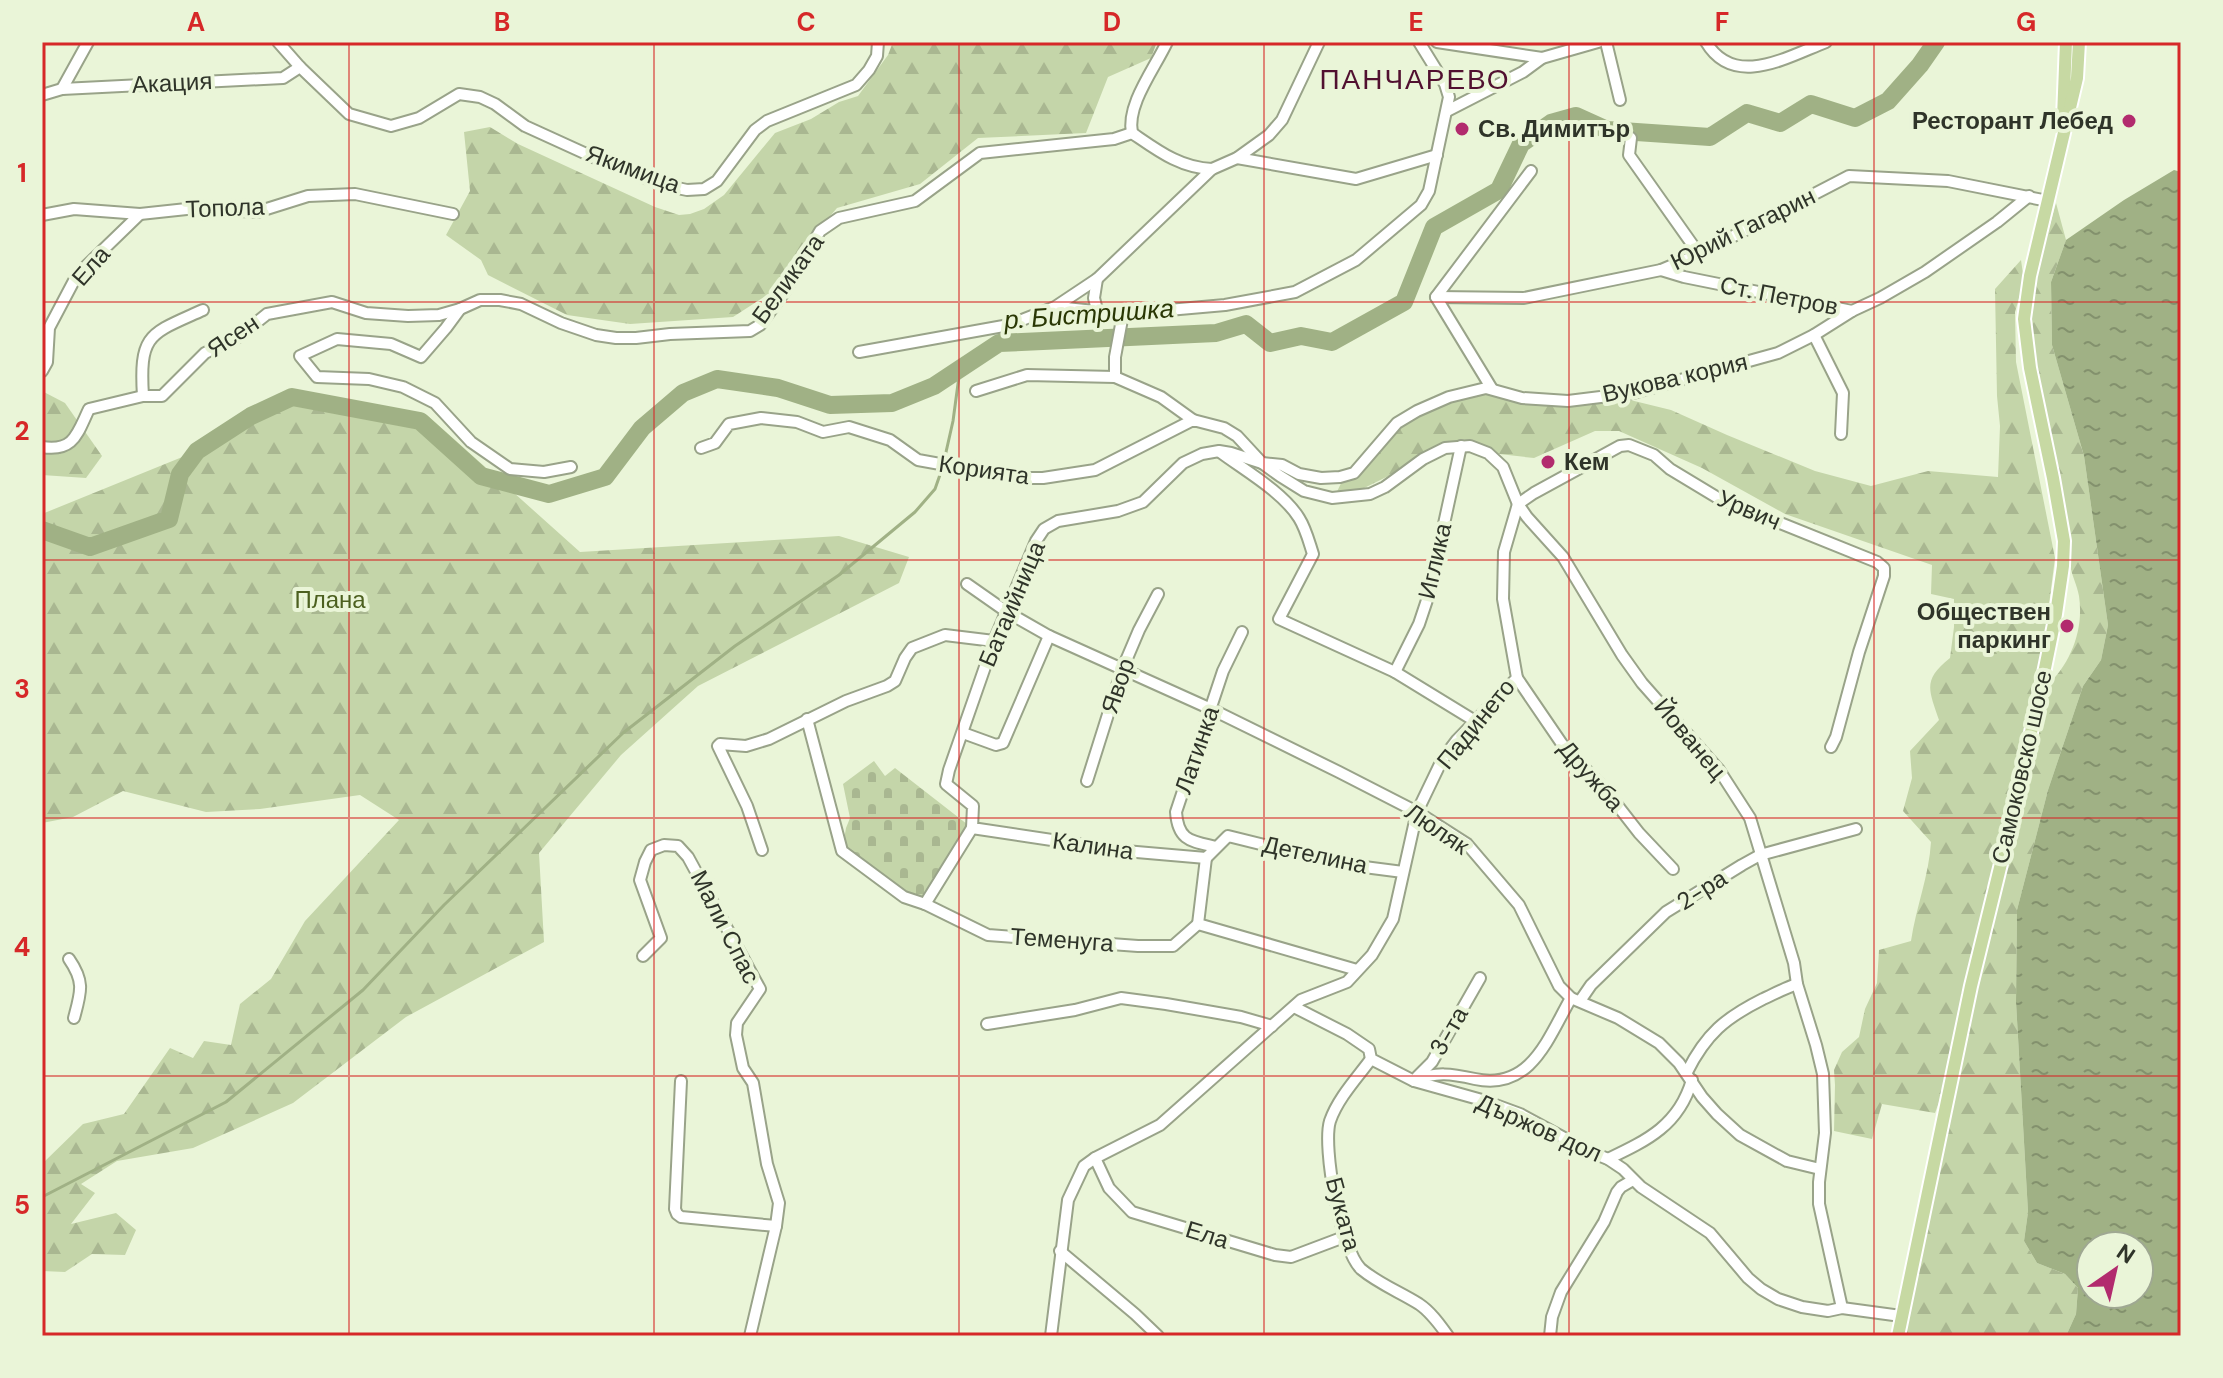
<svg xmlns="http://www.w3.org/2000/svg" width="2223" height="1378" font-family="'DM Sans',sans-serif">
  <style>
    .forest { fill: url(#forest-firs) }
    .cemetery { fill: url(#cemetery-stones) }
    .water { fill: url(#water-ripples); fill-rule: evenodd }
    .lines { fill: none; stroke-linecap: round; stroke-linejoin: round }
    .stream { stroke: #a0b185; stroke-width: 3 }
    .river { stroke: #a0b185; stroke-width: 18 }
    .minor-casing { stroke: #99a389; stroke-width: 14 }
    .major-casing { stroke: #fff; stroke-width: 16 }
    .minor { stroke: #fff; stroke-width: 10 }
    .major { stroke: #c7d9a3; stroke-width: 12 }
    .grid { fill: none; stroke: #d62828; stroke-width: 2; stroke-opacity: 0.55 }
    .poi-dot { fill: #b22b6e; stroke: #eaf5d8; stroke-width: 3 }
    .labels { text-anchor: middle; stroke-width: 8; stroke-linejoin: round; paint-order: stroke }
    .street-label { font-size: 24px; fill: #2f3429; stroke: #eaf5d8 }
    .poi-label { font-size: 24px; font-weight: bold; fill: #2f3429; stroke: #eaf5d8; text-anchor: end }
    .park-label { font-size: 24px; fill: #4c601f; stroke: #eaf5d8 }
    .water-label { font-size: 26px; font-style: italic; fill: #293704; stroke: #eaf5d8 }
    .quarter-label { font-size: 28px; letter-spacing: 2px; fill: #511030; stroke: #eaf5d8 }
    .neatline { fill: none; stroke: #d62828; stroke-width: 3 }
    .grid-label { font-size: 26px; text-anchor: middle; font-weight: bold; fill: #d62828 }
  </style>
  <defs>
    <pattern id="forest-firs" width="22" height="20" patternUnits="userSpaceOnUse" patternTransform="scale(2)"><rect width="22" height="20" fill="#c4d5a9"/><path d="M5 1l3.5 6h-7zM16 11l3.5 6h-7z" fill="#a9b791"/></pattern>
    <pattern id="cemetery-stones" width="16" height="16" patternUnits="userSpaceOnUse" patternTransform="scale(2)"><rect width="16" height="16" fill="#c4d5a9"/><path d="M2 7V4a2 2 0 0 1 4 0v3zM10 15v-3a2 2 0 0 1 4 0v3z" fill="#a9b791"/></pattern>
    <pattern id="water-ripples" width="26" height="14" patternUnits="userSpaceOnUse" patternTransform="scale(2)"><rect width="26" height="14" fill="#a0b185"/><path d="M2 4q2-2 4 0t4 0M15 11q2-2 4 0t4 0" fill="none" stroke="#83916d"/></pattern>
  </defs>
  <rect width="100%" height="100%" fill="#eaf5d8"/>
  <g class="forest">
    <polygon points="893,42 1157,42 1151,58 1108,77 1086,133 978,138 920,184 837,208 802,249 778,288 733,317 630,324 567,315 488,275 481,260 446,235 470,191 464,132 490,127 518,144 655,207 679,215 690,214 704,209 724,195 775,133 811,119 839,102 858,96 888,55"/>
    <path d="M2056,203L2066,240L2051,282L2052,345L2084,456L2108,625L2101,660L2083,686L2048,790L2017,910L2016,1002L2028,1212L2024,1241L2037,1263L2065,1274L2078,1288L2076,1314L2066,1336H1906L1912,1297L1987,945L2046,687C2071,663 2084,630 2079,596C2077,585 2072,576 2070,565C2068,558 2069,548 2068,540L2038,389L2031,340V311L2036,275Z"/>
    <path d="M2021,260L2024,281L2015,312L2016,362L2055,558L2044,644L1943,1091L1935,1113L1882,1104L1872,1139L1834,1131L1835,1085L1834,1070L1842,1052L1859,1037L1865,1009L1877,983L1879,950L1911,941C1916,907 1929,876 1931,842L1903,811L1912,778L1910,751L1939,720C1929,690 1922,680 1950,658L1954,627V599L1931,594L1932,565L1785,514L1702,468L1619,431H1595L1534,458L1445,448L1350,495L1335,496L1343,479L1399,424L1418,413L1486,388L1524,399L1622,398L1671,410L1727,435L1815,471L1871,486L1928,471L1998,477L2000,426L1997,396L1995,289Z"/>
    <polygon points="42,391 65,403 102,456 86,478 42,475"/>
    <polygon points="292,397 427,415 580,552 839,536 909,557 899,583 698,686 621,755 539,853 544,942 406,1017 293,1103 193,1148 117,1161 81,1184 95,1193 71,1224 116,1213 136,1230 125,1255 92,1254 65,1272 42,1271 42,1164 83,1124 124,1114 170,1048 193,1058 204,1041 231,1045 240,1004 271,979 305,921 399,820 360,795 260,809 206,812 123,791 73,817 42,823 42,514 197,451 251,416"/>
  </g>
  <polygon class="cemetery" points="874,761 885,776 895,768 972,828 925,904 904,897 842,851 846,828 850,818 843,784"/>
  <path class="water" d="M2174,170L2181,172V1336H2066L2076,1314L2078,1288L2065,1274L2037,1263L2024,1241L2028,1212L2016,1002L2017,910L2048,790L2083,686L2101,660L2108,625L2084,456L2052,345L2051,282L2066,240L2124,200ZM2139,1246V1294H2091V1246Z"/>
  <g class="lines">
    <g class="stream">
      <polyline points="944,461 953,421 960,369"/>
      <polyline points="42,1197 226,1102 363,990 444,905 623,733 735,646 839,575 915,512 935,489 942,469"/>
    </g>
    <polyline class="river" points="42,530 90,547 169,519 180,474 197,451 251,416 292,397 420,421 481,476 549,494 605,477 642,428 683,393 717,379 778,388 830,405 892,403 934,386 999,343 1216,333 1246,324 1270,343 1301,336 1332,342 1404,302 1434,227 1499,190 1521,144 1551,123 1576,116 1607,130 1710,137 1747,113 1780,123 1811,104 1855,118 1888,101 1920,65 1936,42"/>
    <defs>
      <g id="minor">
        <polyline points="278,42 300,67 349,114 391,126 419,118 459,94 480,97 495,104 525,126 593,157 663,185 687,190 704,189 717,181 755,130 767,121 856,85 869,70 877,56 878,42"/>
        <polyline points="1437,42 1542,58 1598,42"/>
        <polyline points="1606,42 1620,100"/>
        <path d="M1706,42C1734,89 1787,57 1826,42"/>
        <polyline points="62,89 88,42"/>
        <polyline points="42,95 62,89 283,78 300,67"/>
        <polyline points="1447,111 1523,72 1542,58"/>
        <path d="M1132,133C1126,105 1155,68 1167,42"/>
        <path d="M1132,133C1157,150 1180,168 1212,169"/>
        <polyline points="1631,138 1629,155 1699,254"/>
        <polyline points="1237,158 1356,179 1437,155"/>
        <polyline points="42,215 74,209 140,214 196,208 257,212 308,196 355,194 453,214"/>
        <polyline points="1661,270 1684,277 1852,311"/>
        <polyline points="1436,297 1524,298 1661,270 1699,254 1849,176 1948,181 2048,201"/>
        <polyline points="1056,307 1123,314 1225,305 1295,292 1356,260 1421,205 1429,191 1449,97 1445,84 1419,42"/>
        <polyline points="1097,310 1094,298 1097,279"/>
        <polyline points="1814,335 1843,393 1841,434"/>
        <polyline points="859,352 1009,325 1055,307 1097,279 1212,169 1237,158 1269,135 1282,120 1319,42"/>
        <polyline points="42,371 47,362 49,328 77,275 140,214"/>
        <polyline points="1115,377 1115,357 1123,314"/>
        <polyline points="1492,389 1436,297 1531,171"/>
        <polyline points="976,391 1027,375 1115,377 1161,397 1193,420"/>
        <path d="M143,396C139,333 150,334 203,310"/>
        <path d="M42,447C74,452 77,434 89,409L143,396H162L205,353L238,337L267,314L332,302L366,313L408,316L439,315L460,309"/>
        <polyline points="701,448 715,443 729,424 761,418 797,422 823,432 849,427 890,440 918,460 1018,478 1043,478 1095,470 1193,420 1224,428 1237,436 1262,463 1280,476 1304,491 1332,498 1370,494 1385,487 1423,459 1445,448 1470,446 1488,453 1503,467 1518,504 1527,517 1563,557 1622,655 1642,683 1719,770 1750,818 1794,963 1797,984 1816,1045 1823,1074 1825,1133 1819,1182 1819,1204 1842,1308"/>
        <path d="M1220,452C1244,470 1283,492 1299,518C1306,529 1309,542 1313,554L1279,619L1395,672L1475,721"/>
        <polyline points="571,467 544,472 510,469 471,442 435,403 403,387 369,379 317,377 300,356 337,339 391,344 421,357 446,328 460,309 480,300 500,300 521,304 561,323 596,335 616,338 636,338 670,334 750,331 760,325 785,291 820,231 839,218 915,201 980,153 1114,139 1132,133"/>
        <polyline points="967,584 1007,612 1049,636 1211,709 1339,772 1417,812 1467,844 1519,905 1559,986 1571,998 1618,1018 1659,1043 1679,1063 1702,1097 1717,1114 1740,1135 1787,1161 1820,1169"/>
        <polyline points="1395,672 1419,624 1428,597 1461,446"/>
        <polyline points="1517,678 1562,744 1607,792 1639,833 1673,869"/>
        <polyline points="807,719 842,851 904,897 925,904"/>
        <polyline points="963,733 996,745 1003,743 1049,636"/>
        <polyline points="1087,781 1122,670 1139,630 1158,594"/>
        <polyline points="972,828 925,904 988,935 1138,946 1173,946 1198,924"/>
        <path d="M1216,847C1191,841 1178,841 1176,812L1223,671L1242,632"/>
        <polyline points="762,850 747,806 718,746 720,744 746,746 769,739 846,701 887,686 895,681 905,658 912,648 945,635 994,641"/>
        <polyline points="1206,858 1198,924 1357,970"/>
        <polyline points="1403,872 1341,864 1228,836 1206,858 1125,851 972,828 973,806 946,784 949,770 994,641 1036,541 1044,529 1058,521 1118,511 1143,502 1183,463 1202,454 1219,451 1231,453 1262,463 1282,465 1299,474 1321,478 1340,477 1354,473 1397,423 1417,411 1449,397 1486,388 1522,398 1568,401 1633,393 1778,353 1814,335 1852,311 1880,298 1925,272 1997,222 2029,196"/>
        <polyline points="643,956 661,938 640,880 645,862 651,850 664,845 678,846 688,857 760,989 737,1023 736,1035 743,1068 753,1083 767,1164 779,1203 776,1226 750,1336"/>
        <path d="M69,959C85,982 81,992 74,1018"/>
        <polyline points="1580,1001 1591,985 1666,912 1742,865 1760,855 1856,829"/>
        <polyline points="1294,1007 1347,1034 1369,1049 1371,1059 1414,1081 1482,1100 1520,1114 1588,1151 1608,1159 1623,1169 1641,1187 1710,1233 1748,1278 1761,1289 1778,1299 1802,1307 1828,1311 1842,1308 1901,1316"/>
        <polyline points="987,1024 1075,1010 1121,998 1166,1004 1241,1017 1272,1026"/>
        <path d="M1371,1059C1357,1078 1338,1098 1330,1121C1322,1147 1341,1250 1361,1269C1379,1284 1400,1292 1419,1304C1431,1312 1440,1325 1448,1336"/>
        <path d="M1687,1072C1706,1034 1725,1018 1763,999C1774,994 1785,988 1797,984"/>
        <polyline points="1417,1077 1432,1062 1480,978"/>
        <polyline points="681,1081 675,1209 677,1214 681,1217 776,1226"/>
        <path d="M1414,1081C1436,1071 1452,1074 1475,1079C1531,1091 1548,1038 1571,998"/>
        <polyline points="1095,1158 1109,1188 1132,1212 1275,1255 1291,1257 1344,1237"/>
        <path d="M1608,1159C1648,1140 1679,1125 1692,1080"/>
        <polyline points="1060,1251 1135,1314 1158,1336"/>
        <polyline points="1051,1336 1068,1200 1084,1166 1095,1158 1160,1125 1301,1000 1347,982 1372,955 1393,919 1417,812 1442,760 1457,740 1517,678 1503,599 1504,552 1518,504 1534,493 1620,446 1629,445 1654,455 1670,469 1718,498 1877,562 1884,568 1884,576 1859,652 1836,737 1831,747"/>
        <polyline points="1550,1336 1552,1317 1561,1292 1604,1222 1617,1192 1621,1187 1633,1180"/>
      </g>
      <g id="major">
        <polyline points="2063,118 2066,42"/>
        <polyline points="1898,1336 1971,986 2009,831 2042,683 2056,614 2063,566 2064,541 2053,478 2030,368 2024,319 2030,276 2077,78 2079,42"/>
      </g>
    </defs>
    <use href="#minor" class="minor-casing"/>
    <use href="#major" class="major-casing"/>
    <use href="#minor" class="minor"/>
    <use href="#major" class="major"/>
  </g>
  <path class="grid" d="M349,42V1336M654,42V1336M959,42V1336M1264,42V1336M1569,42V1336M1874,42V1336M42,302H2181M42,560H2181M42,818H2181M42,1076H2181"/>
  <g class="poi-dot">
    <circle cx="2129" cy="121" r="8"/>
    <circle cx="1462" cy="129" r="8"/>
    <circle cx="1548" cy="462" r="8"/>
    <circle cx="2067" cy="626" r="8"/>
  </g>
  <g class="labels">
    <g class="street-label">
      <text transform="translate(172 83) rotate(-3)" y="8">Акация</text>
      <text transform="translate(633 169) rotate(20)" y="8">Якимица</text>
      <text transform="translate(225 208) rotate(-2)" y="8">Топола</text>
      <text transform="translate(1743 229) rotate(-26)" y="8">Юрий Гагарин</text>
      <text transform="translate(91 266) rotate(-49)" y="8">Ела</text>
      <text transform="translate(788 279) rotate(-54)" y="8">Беликата</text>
      <text transform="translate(1779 296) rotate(11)" y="8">Ст. Петров</text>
      <text transform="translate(233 336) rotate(-34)" y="8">Ясен</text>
      <text transform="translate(1675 378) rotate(-13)" y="8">Вукова кория</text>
      <text transform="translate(984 470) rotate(8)" y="8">Корията</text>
      <text transform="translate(1749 510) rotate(23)" y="8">Урвич</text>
      <text transform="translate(1435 561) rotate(-77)" y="8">Иглика</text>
      <text transform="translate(1012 604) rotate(-67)" y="8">Батаийница</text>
      <text transform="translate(1118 686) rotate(-71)" y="8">Явор</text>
      <text transform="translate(1476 724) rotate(-51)" y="8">Падинето</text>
      <text transform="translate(1690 739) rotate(50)" y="8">Йованец</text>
      <text transform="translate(1197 750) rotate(-71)" y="8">Латинка</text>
      <text transform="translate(2022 767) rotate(-77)" y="8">Самоковско шосе</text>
      <text transform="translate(1591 776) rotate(49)" y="8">Дружба</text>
      <text transform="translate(1437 829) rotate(34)" y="8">Люляк</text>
      <text transform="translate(1093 846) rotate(8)" y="8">Калина</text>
      <text transform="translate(1315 855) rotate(12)" y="8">Детелина</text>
      <text transform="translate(1702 890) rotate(-32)" y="8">2-ра</text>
      <text transform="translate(725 927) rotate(63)" y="8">Мали Спас</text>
      <text transform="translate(1062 940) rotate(4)" y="8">Теменуга</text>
      <text transform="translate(1449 1031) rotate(-60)" y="8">3-та</text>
      <text transform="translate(1539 1128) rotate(24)" y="8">Държов дол</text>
      <text transform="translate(1343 1214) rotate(75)" y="8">Буката</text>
      <text transform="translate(1207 1235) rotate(17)" y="8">Ела</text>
    </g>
    <g class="poi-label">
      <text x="2113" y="129">Ресторант Лебед</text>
      <text x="1478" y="137" text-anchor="start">Св. Димитър</text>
      <text x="1564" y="470" text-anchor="start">Кем</text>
      <text x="2051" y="620">Обществен<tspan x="2051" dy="28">паркинг</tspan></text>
    </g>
    <g class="park-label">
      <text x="330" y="608">Плана</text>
    </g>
    <g class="water-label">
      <text transform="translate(1089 314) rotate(-4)" y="9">р. Бистришка</text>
    </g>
    <g class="quarter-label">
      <text x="1415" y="89">ПАНЧАРЕВО</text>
    </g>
  </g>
  <rect width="2223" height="1378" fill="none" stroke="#eaf5d8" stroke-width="88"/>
  <g transform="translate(2115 1270) rotate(34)"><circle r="38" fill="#eaf5d8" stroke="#9fa892" stroke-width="2"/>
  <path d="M0-6L14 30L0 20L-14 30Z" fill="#b22b6e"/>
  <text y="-12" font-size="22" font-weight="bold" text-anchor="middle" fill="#2f3429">N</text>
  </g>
  <rect x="44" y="44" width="2135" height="1290" class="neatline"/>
  <g class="grid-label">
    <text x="196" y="31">A</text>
    <text x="502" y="31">B</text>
    <text x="806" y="31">C</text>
    <text x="1112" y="31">D</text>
    <text x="1416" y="31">E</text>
    <text x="1722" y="31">F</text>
    <text x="2026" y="31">G</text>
    <text x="22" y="182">1</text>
    <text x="22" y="440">2</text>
    <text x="22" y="698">3</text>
    <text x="22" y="956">4</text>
    <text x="22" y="1214">5</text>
  </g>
</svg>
